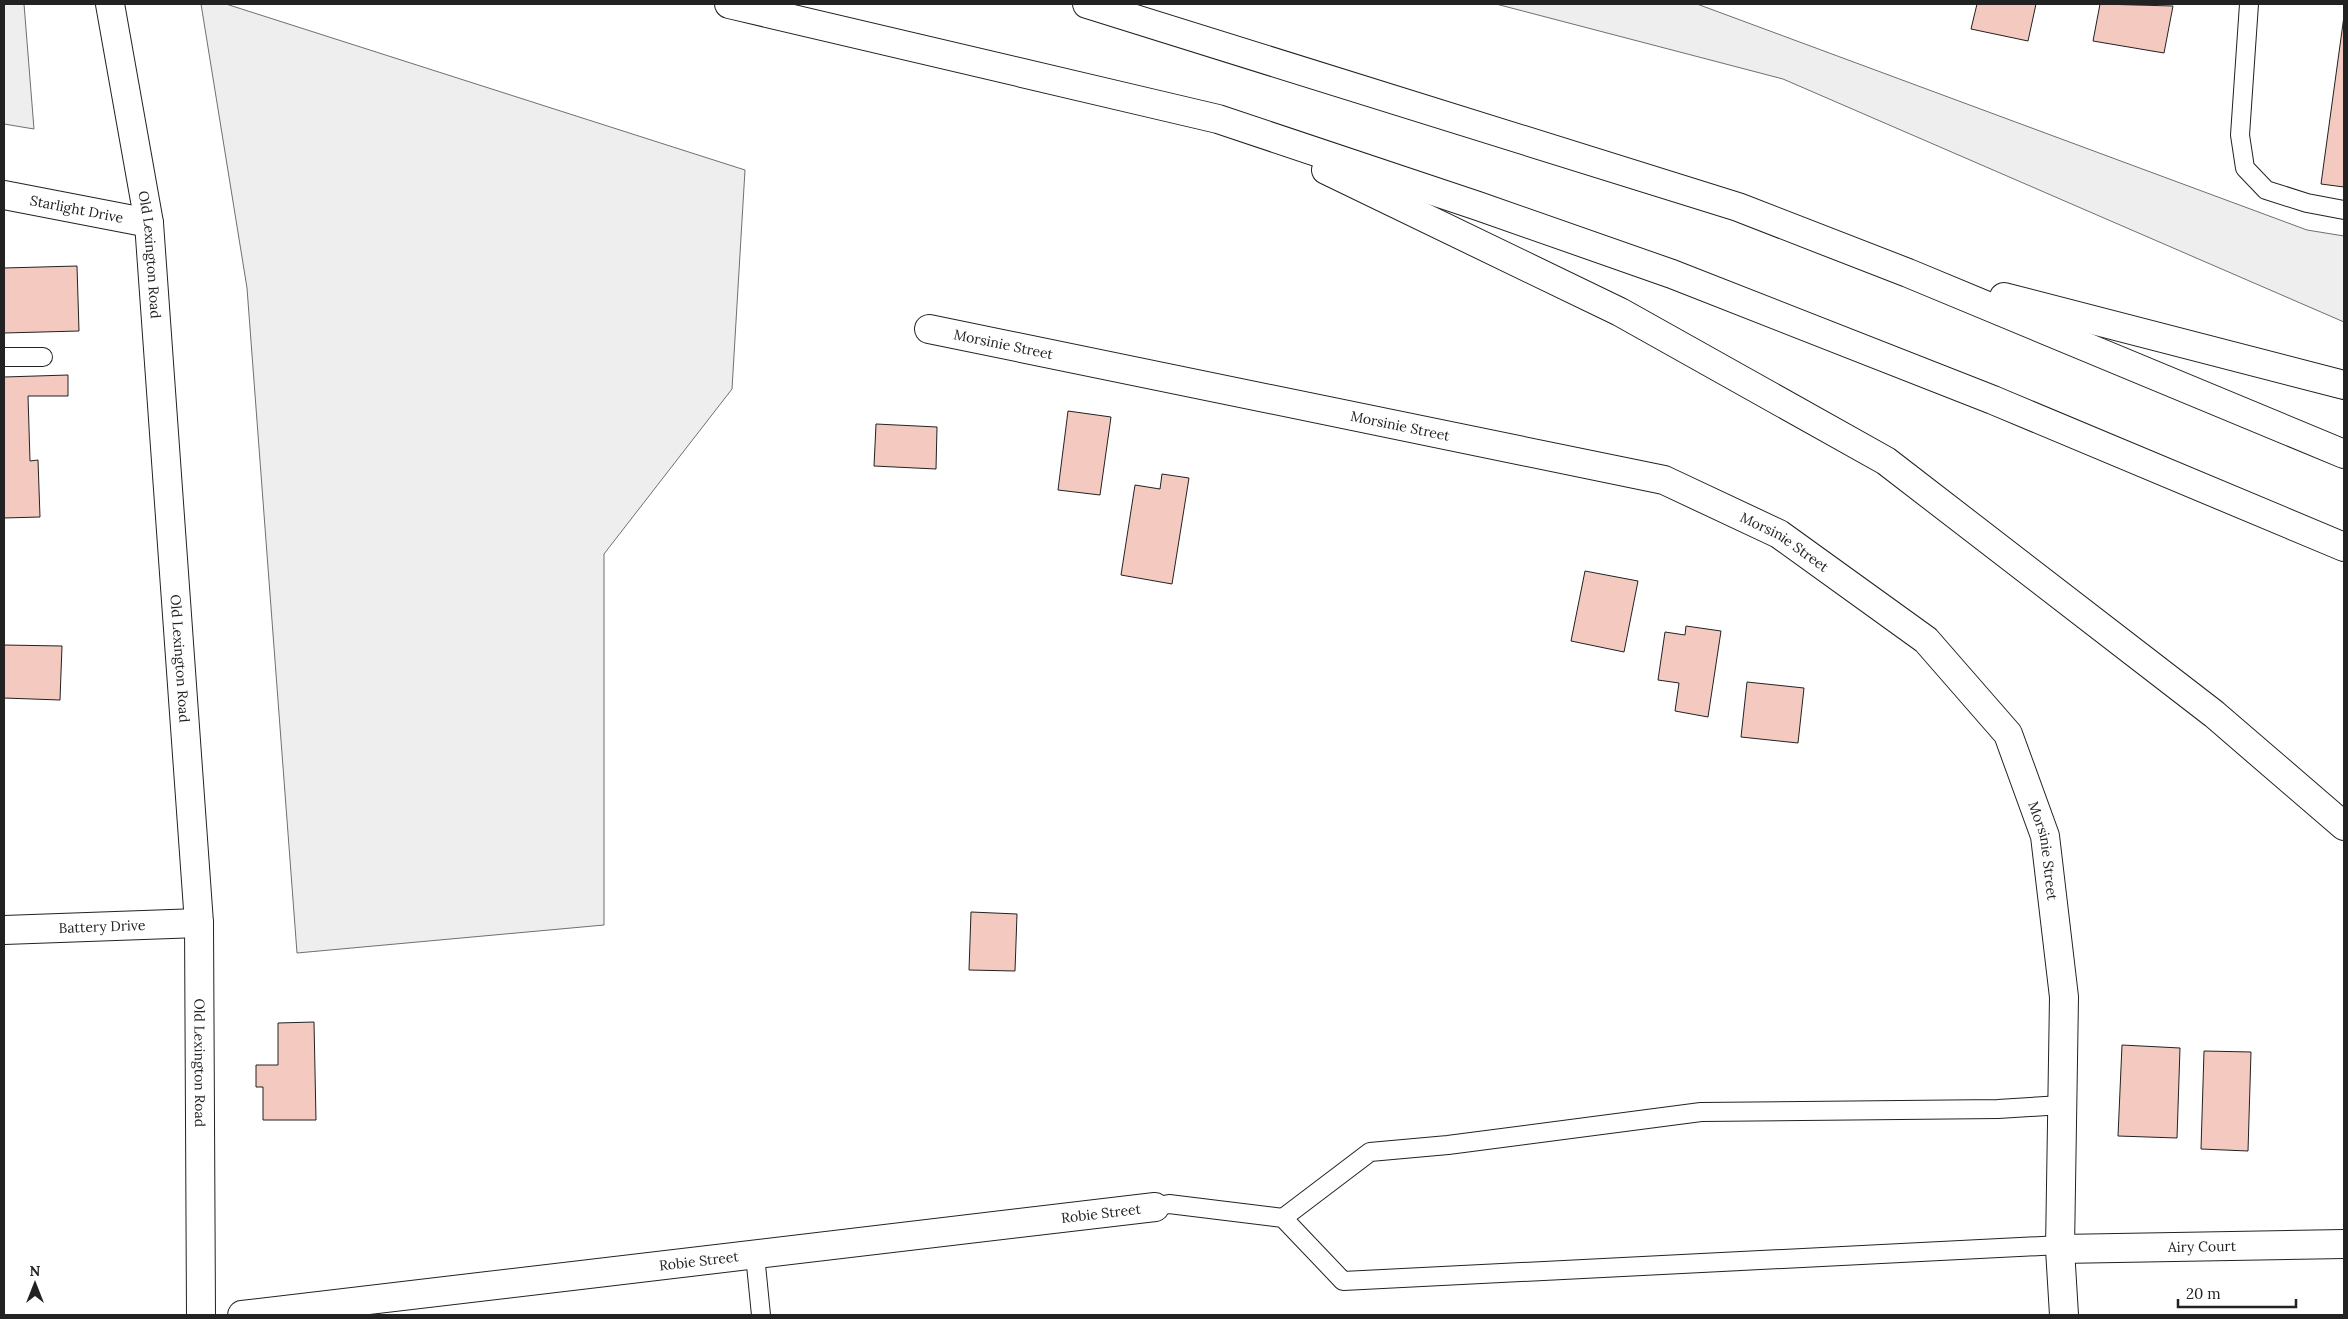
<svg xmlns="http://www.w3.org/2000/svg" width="2348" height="1319" font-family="Lora,serif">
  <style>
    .green { fill: #eee; stroke: #6f6f6f }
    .building { fill: #f3c9c0; stroke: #222 }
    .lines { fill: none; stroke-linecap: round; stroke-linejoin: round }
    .service-casing { stroke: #222; stroke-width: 20 }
    .minor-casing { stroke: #222; stroke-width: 30 }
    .secondary-casing { stroke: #222; stroke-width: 30 }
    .motorway-casing { stroke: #222; stroke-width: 30 }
    .service { stroke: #fff; stroke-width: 18 }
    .minor { stroke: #fff; stroke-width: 28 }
    .secondary { stroke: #fff; stroke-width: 28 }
    .motorway { stroke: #fff; stroke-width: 28 }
    .labels { text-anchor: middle; stroke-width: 4; stroke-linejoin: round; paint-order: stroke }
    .street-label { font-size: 14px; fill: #222; stroke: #fff }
  </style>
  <rect width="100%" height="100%" fill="#fff"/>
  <g class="green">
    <polygon points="4,4 24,4 34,129 4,124"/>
    <polygon points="201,4 226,4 745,170 732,389 604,554 604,925 297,953 247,288"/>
    <polygon points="1496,4 1697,4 2307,230 2344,236 2344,322 1783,79"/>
  </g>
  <g class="building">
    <polygon points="1977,4 2036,4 2028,41 1971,29"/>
    <polygon points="2100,4 2173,6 2164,53 2093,41"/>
    <polygon points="2344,16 2344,187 2321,184"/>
    <polygon points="77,266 79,331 4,333 4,268"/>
    <polygon points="68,375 68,396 28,396 30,461 38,460 40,517 4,518 4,377"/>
    <polygon points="1068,411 1111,417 1100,495 1058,490"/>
    <polygon points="876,424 937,427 936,469 874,466"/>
    <polygon points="1162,474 1189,478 1172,584 1121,575 1135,485 1160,489"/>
    <polygon points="1585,571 1638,581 1624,652 1571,641"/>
    <polygon points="1686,626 1721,631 1708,717 1675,711 1679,683 1658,680 1665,632 1685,635"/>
    <polygon points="4,645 62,646 60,700 4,698"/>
    <polygon points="1747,682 1804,688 1798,743 1741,737"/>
    <polygon points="971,912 1017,914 1015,971 969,970"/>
    <polygon points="314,1022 316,1120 263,1120 263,1087 256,1087 256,1065 278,1065 278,1023"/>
    <polygon points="2122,1045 2180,1048 2177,1138 2118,1136"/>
    <polygon points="2204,1051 2251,1052 2248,1151 2201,1149"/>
  </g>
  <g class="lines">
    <defs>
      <g id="service">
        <polyline points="2249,4 2240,135 2245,168 2266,190 2307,203 2344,210"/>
        <polyline points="4,357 43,357"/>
        <polyline points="1155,1207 1169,1204 1283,1218 1343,1281 2060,1245"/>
        <polyline points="1283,1218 1370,1152 1448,1145 1701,1112 1998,1109 2062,1105"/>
        <polyline points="755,1255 761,1315"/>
      </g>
      <g id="minor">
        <path id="s1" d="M4,195L149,223"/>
        <path id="s2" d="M929,329L1664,480L1779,534L1926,640L2008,734L2045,836L2064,997L2060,1249L2064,1315"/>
        <path id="s3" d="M4,930L199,923"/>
        <path id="s4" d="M2060,1249L2344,1244"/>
        <path id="s5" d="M242,1315L1155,1207"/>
      </g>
      <g id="secondary">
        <path id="s6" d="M110,4L149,223L199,923L201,1315"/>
      </g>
      <g id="motorway">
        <polyline points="729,4 1218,119 1478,206 1672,274 1993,400 2344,547"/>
        <polyline points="1087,4 1738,207 1908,273 2344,454"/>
        <polyline points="1326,170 1620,312 1886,461 2214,714 2344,826"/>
        <polyline points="2004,297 2344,385"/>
      </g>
    </defs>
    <use href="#service" class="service-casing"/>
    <use href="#minor" class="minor-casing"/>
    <use href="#secondary" class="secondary-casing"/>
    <use href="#motorway" class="motorway-casing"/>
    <use href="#service" class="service"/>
    <use href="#minor" class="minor"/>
    <use href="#secondary" class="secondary"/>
    <use href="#motorway" class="motorway"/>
  </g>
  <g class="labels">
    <g class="street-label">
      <text dy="5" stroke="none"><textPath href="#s1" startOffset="74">Starlight Drive</textPath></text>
      <text dy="5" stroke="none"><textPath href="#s6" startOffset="254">Old Lexington Road</textPath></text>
      <text dy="5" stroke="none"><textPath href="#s2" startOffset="76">Morsinie Street</textPath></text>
      <text dy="5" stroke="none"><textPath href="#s2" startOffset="481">Morsinie Street</textPath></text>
      <text dy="5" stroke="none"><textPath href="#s2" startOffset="886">Morsinie Street</textPath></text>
      <text dy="5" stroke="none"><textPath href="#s6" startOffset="659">Old Lexington Road</textPath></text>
      <text dy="5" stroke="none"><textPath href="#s2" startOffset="1306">Morsinie Street</textPath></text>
      <text dy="5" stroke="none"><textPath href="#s3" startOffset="98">Battery Drive</textPath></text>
      <text dy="5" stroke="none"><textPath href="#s6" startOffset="1064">Old Lexington Road</textPath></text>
      <text dy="5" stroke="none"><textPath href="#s5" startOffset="865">Robie Street</textPath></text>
      <text dy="5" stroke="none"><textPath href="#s4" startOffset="142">Airy Court</textPath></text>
      <text dy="5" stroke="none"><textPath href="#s5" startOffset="460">Robie Street</textPath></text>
    </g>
  </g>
  <rect width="2348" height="1319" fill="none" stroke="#222222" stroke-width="10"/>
  <g transform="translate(35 1284)" stroke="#ffffff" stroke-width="4" paint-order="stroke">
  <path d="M0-4L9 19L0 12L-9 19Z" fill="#222222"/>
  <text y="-8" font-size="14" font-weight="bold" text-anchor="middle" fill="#222222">N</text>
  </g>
  <path d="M2178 1299v8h118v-8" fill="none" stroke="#222222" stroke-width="2.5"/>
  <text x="2186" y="1299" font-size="15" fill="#222222" stroke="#ffffff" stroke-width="4" paint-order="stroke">20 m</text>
</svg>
